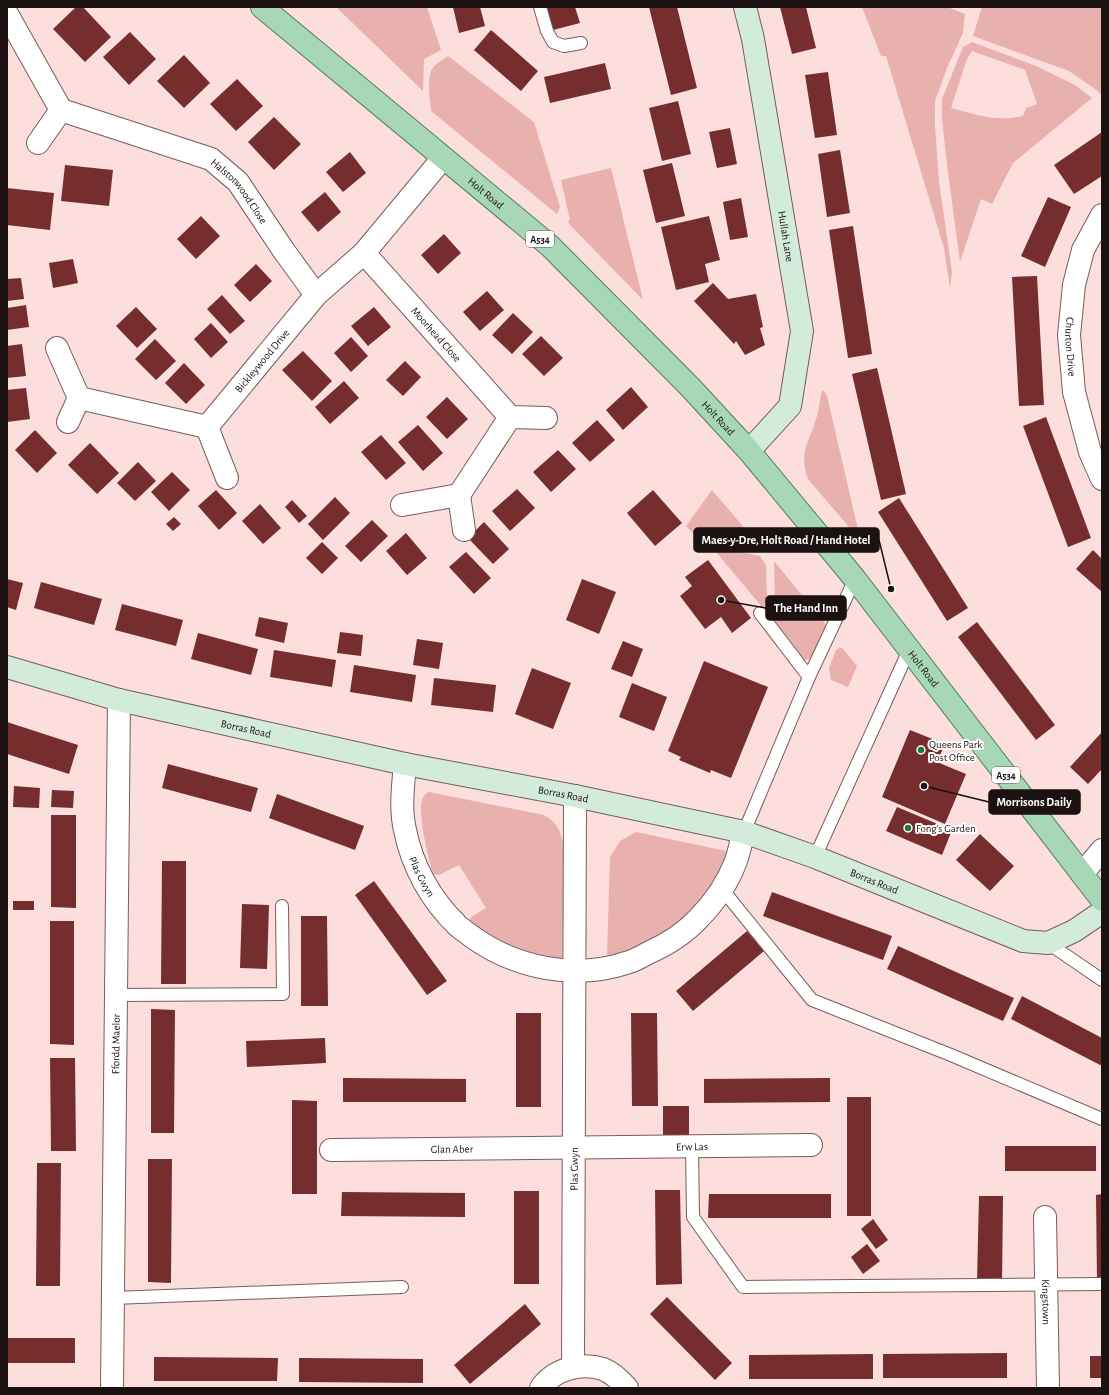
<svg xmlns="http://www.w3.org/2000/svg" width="1109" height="1395" font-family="'Alegreya Sans',sans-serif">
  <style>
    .green { fill: #e8b1ae; fill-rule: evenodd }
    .building { fill: #752d2e }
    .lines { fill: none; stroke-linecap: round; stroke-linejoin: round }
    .lane-casing { stroke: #765e5c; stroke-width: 14 }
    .street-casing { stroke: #765e5c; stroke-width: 24 }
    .secondary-casing { stroke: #765e5c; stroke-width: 24 }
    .primary-casing { stroke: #4f805d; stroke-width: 24 }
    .lane { stroke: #fff; stroke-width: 12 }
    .street { stroke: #fff; stroke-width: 22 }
    .secondary { stroke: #d3ebdb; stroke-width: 22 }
    .primary { stroke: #a7d7b6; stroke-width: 22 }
    .poi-dot { fill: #247344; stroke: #fff; stroke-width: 1.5 }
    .labels { text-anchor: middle; stroke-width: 4; stroke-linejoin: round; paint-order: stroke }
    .shield { fill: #fff; stroke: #5f5858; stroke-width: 1 }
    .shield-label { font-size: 10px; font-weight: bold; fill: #1a1110 }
    .street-label { font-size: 11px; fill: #1a1110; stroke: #fff }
    .poi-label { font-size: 11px; fill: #1a1110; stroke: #fff; text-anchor: start }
    .leader { fill: none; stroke: #1a1110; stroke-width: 1.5 }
    .callout-dot { fill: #1a1110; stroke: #fff; stroke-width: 1.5 }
    .callout { fill: #1a1110; stroke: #1a1110; stroke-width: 1.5 }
    .callout-label { font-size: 12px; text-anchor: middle; font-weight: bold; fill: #fff }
  </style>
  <rect width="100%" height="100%" fill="#fcdedc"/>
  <g class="green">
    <polygon points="336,7 427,7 441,50 424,59 423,91"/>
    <polygon points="862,7 947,7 965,14 963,33 947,68 935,101 935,124 939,182 952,272 950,289 944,248 886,56 881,56"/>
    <polygon points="982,7 1102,7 1102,95 1095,89 1069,71 973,36"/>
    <path d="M972,42L1036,66L1075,85L1092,98L1013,163L992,204L981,199L960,262L947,165L942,118V99L963,47ZM972,51L1025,70L1037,104L1026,108L1023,116C996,122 977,115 951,108L967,59Z"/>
    <path d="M448,56L534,122L560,207L557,214L431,111C430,98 427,83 431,71C434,64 443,60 448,56Z"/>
    <polygon points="611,168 643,300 570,225 568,221 570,220 561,180"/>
    <path d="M822,391H824L827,396L860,538L855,534L808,479C798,450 810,442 817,416C819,408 820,399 822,391Z"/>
    <polygon points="712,490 764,551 719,540 708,549 686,526"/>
    <polygon points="722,548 760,556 766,566 767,603 762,607 716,552"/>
    <polygon points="774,561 827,626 815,658 804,660 797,657 766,613 775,606"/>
    <polygon points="840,647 843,649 857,666 848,687 831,680 829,668 836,650"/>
    <path d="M429,792L544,815C559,824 561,832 564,849L562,971L521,960L469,922L471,917L486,908L459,865L439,875L433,874C429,860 415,807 424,796C425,794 427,793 429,792Z"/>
    <polygon points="636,832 731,852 721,889 666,940 625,955 607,955 610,857 620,841"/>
  </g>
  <g class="building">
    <polygon points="76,7 83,7 111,37 85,62 53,29"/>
    <polygon points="453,7 480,7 485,26 459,33"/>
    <polygon points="547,7 575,7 580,23 553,30"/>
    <polygon points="649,7 677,7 697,88 671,95"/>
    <polygon points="780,7 806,7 816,48 792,54"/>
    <polygon points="491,30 538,71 521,91 474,50"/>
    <polygon points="130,32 156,59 129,85 103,57"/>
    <polygon points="184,55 210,83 184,108 157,81"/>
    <polygon points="605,63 611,89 550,103 544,77"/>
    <polygon points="828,72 837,135 815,138 805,75"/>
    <polygon points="237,79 263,106 236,131 210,104"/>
    <polygon points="678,101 691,154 662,161 649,108"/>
    <polygon points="274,117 301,144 274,170 248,142"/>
    <polygon points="730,128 737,164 717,168 709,132"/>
    <polygon points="1102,132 1102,176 1074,194 1054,165"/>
    <polygon points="840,150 850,213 827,217 818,154"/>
    <polygon points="350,152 366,173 343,192 326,172"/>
    <polygon points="672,163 685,216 656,223 643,170"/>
    <polygon points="65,165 113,170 109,206 61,201"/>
    <polygon points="7,188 54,193 50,230 7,225"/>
    <polygon points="325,192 341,212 318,232 301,212"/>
    <polygon points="1048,197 1071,207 1045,267 1021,256"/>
    <polygon points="741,198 748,237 730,240 723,202"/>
    <polygon points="201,216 220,236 196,259 177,239"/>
    <polygon points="709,216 720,260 705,264 709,282 676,290 661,227"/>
    <polygon points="853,226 872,354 848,358 829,230"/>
    <polygon points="444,234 461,253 438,274 421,255"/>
    <polygon points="73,259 78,283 53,288 49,263"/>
    <polygon points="256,264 272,281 250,302 234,285"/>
    <polygon points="1037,276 1044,405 1019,406 1012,277"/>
    <polygon points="21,278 24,299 7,301 7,279"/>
    <polygon points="713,283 728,299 756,294 763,327 760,328 765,345 745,355 736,341 734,344 694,301"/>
    <polygon points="487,291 504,310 480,331 463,312"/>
    <polygon points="222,295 245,321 230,334 207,309"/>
    <polygon points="26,305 29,327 7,330 7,308"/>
    <polygon points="136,307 157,329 137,348 116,326"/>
    <polygon points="374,307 391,327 368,346 351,326"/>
    <polygon points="513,313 533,332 512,354 492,335"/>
    <polygon points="211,323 228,342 211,358 194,339"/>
    <polygon points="541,336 563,358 544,376 522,354"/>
    <polygon points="351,337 368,356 351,372 334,353"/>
    <polygon points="155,339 176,361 156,380 135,359"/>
    <polygon points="22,344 26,376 7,378 7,346"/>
    <polygon points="303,351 332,381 312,401 282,370"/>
    <polygon points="405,361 421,377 403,396 386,380"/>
    <polygon points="184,363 205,385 186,404 165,383"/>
    <polygon points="877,368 906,494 881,500 852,374"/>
    <polygon points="344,381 359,398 330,424 315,407"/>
    <polygon points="631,387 648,407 623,430 606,410"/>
    <polygon points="26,388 30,419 7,422 7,390"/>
    <polygon points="447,397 468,419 447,439 426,417"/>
    <polygon points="1046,417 1091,538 1068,547 1023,426"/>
    <polygon points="597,420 615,440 590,462 572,443"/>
    <polygon points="418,425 443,453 423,471 398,442"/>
    <polygon points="35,430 57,453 37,473 15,450"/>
    <polygon points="381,435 406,463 386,480 361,452"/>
    <polygon points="90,443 119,473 97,494 68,465"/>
    <polygon points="558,450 576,469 551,492 533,472"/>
    <polygon points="138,462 156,481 135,501 117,483"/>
    <polygon points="172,472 190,490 169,511 151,492"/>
    <polygon points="517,489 535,508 510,531 492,511"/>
    <polygon points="216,490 237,513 219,530 198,506"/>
    <polygon points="653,490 682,523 655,546 627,513"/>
    <polygon points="335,497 350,513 323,540 308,524"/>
    <polygon points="899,498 968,608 947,621 878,512"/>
    <polygon points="292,500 307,516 299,523 285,507"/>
    <polygon points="260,504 281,528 263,544 242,521"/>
    <polygon points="174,517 181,524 173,531 166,524"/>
    <polygon points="372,520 388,536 361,562 345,546"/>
    <polygon points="484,522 509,549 493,564 468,538"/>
    <polygon points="406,533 427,558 407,575 386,551"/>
    <polygon points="322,542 338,558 322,574 306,558"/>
    <polygon points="1093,550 1102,559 1102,592 1076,569"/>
    <polygon points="466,552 491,578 474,594 449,567"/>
    <polygon points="708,560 751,618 732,633 721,617 705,629 680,596 692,586 685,577"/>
    <polygon points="7,579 23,583 16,610 7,607"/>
    <polygon points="582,579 616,592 599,634 566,620"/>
    <polygon points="41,582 102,599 94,625 34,608"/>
    <polygon points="122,604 183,620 176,646 115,630"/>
    <polygon points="259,617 288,623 284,643 255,636"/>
    <polygon points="977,622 1055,725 1036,740 958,637"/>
    <polygon points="340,632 363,635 361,656 337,653"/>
    <polygon points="198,633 258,649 251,675 191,659"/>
    <polygon points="417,639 443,643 439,669 413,665"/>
    <polygon points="623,641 643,649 632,677 611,669"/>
    <polygon points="274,650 336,660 332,687 270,677"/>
    <polygon points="704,661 768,687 731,778 711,770 710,773 679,760 681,757 668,751"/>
    <polygon points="354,665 416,675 412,702 350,692"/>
    <polygon points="532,668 571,683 553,729 515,714"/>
    <polygon points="434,678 496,685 493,712 431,705"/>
    <polygon points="632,683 667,697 654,731 619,717"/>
    <polygon points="7,722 78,745 69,774 7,754"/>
    <polygon points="910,730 945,744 937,762 966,774 945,824 882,797"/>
    <polygon points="1102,732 1102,769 1088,784 1070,767"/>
    <polygon points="168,764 258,788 251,812 162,788"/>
    <polygon points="14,786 40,788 39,808 13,807"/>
    <polygon points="52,790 74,791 73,808 51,807"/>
    <polygon points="277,794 364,826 355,850 269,818"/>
    <polygon points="897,807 952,830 942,855 886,831"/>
    <polygon points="51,815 76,815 76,908 51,907"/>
    <polygon points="980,834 1014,866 990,891 956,860"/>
    <polygon points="162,861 186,861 186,984 161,984"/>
    <polygon points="374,881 447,981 427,995 355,895"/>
    <polygon points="772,892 892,936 883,960 763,916"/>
    <rect x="13" y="901" width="21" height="9"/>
    <polygon points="242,904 269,905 267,969 240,968"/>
    <polygon points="301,916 327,916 328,1006 301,1006"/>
    <polygon points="50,921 74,921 74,1045 50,1044"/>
    <polygon points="747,931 764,951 693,1011 676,991"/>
    <polygon points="898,946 1014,998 1003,1021 887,969"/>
    <polygon points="1022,996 1102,1038 1102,1066 1011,1019"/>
    <polygon points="151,1009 175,1010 174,1133 151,1133"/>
    <rect x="516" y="1013" width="25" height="94"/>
    <polygon points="631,1013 657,1013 658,1106 632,1106"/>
    <polygon points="325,1038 326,1063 247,1067 246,1041"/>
    <polygon points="50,1058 75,1058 76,1151 51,1151"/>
    <polygon points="343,1078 466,1079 466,1102 343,1102"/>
    <polygon points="830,1078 830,1102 704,1103 704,1079"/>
    <rect x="847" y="1097" width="24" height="119"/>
    <polygon points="292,1100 317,1101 317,1194 292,1194"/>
    <rect x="663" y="1106" width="26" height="30"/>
    <rect x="1005" y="1146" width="91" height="25"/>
    <polygon points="148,1159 172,1159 171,1283 148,1282"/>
    <polygon points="37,1163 61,1163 60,1286 36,1286"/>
    <polygon points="655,1190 680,1190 682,1284 656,1285"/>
    <rect x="514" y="1191" width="25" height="93"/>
    <polygon points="342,1192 465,1193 465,1217 341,1216"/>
    <polygon points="709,1194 831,1194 831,1218 708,1218"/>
    <polygon points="1102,1194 1102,1280 1097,1280 1096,1195"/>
    <polygon points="979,1196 1003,1196 1002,1283 977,1282"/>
    <polygon points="873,1219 888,1240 876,1249 861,1229"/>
    <polygon points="867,1244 880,1261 863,1274 851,1257"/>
    <polygon points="667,1297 732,1363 715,1380 650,1314"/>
    <polygon points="525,1304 541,1324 470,1384 454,1365"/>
    <rect x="7" y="1338" width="68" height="25"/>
    <polygon points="1007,1353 1007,1378 883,1378 883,1354"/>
    <polygon points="873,1354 873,1379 749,1379 749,1355"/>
    <rect x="1090" y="1356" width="12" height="22"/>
    <polygon points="154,1357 278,1358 277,1381 154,1381"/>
    <polygon points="299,1358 423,1359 423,1383 299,1382"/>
  </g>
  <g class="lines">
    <defs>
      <g id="lane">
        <polyline points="540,7 547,31 553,42 564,46 581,43"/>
        <polyline points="809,677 855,579"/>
        <polyline points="744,832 809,677 760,613"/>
        <polyline points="815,857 909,650"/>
        <polyline points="722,889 812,1000 951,1055 1102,1119"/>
        <polyline points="1048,943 1102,980"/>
        <polyline points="116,995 283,994 282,906"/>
        <polyline points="692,1146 693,1217 743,1287 1102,1284"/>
        <polyline points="113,1298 402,1287"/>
      </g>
      <g id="street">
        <path id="s1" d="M7,14L61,110L211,159L238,182L284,251L316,295"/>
        <polyline points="38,143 61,110"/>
        <path id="s2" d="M1102,215L1083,250L1074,285L1069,335L1074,392L1090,452L1102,479"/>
        <path id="s3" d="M364,253L510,417L459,495L402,505"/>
        <path id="s4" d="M57,348L79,398L207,427L316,295L364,253L443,158"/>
        <polyline points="510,417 546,418"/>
        <polyline points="68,422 79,398"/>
        <polyline points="207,427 227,478"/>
        <polyline points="459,495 464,530"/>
        <path id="s5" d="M405,764C403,786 400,809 405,830C412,866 431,900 457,925C461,929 466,932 471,936C515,968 574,980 626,963C634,961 641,957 648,953C666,945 684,934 698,919C714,903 728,882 736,861C739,852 741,842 744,832"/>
        <polyline points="1082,874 1102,850"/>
        <path id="s6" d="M331,1150L811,1145"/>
        <path id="s7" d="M1045,1217L1048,1388"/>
        <path id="s8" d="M573,1367L575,796"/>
        <path id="s9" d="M112,1388L119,700"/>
        <path d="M541,1388C554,1369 581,1362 603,1369C613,1373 620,1380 627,1388"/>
      </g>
      <g id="secondary">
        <path id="s10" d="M745,7L753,39L802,331L790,406L749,451"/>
        <path id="s11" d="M7,667L119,700L405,764L575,796L744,832L815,857L1023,941L1048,943L1074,931L1102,912"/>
      </g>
      <g id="primary">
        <path id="s12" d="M262,7L550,246L691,388L749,451L855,579L1102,900"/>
      </g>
    </defs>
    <use href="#lane" class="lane-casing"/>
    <use href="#street" class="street-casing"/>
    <use href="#secondary" class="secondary-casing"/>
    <use href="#primary" class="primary-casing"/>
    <use href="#lane" class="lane"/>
    <use href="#street" class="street"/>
    <use href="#secondary" class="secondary"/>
    <use href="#primary" class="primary"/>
  </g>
  <g class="poi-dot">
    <circle cx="921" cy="750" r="4"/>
    <circle cx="908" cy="828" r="4"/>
  </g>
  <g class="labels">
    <g class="shield">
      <rect x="526" y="231" width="28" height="16" rx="3"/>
      <rect x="992" y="767" width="28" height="16" rx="3"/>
    </g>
    <g class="shield-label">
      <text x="540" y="243">A534</text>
      <text x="1006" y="779">A534</text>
    </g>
    <g class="street-label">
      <text dy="4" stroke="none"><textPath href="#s1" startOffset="311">Halstonwood Close</textPath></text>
      <text dy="4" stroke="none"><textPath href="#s12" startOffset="291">Holt Road</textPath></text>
      <text dy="4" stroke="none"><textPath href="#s10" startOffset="233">Hullah Lane</textPath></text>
      <text dy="4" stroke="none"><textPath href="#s3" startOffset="109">Moorhead Close</textPath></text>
      <text dy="4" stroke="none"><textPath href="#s2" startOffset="138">Churton Drive</textPath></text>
      <text dy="4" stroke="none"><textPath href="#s4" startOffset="272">Bickleywood Drive</textPath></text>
      <text dy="4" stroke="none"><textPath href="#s12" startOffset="615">Holt Road</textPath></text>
      <text dy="4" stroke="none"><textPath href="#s12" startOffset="939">Holt Road</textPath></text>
      <text dy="4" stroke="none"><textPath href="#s11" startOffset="247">Borras Road</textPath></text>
      <text dy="4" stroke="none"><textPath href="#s11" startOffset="571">Borras Road</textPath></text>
      <text dy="4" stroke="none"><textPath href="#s5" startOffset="116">Plas Gwyn</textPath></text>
      <text dy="4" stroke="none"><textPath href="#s11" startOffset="895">Borras Road</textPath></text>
      <text dy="4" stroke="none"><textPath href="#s9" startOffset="344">Ffordd Maelor</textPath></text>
      <text dy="4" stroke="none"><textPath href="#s6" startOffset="361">Erw Las</textPath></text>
      <text dy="4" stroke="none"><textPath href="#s6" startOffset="121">Glan Aber</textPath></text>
      <text dy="4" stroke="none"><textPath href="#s8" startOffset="198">Plas Gwyn</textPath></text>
      <text dy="4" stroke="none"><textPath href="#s7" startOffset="85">Kingstown</textPath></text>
    </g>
    <g class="poi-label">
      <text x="929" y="748">Queens Park<tspan x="929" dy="13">Post Office</tspan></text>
      <text x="916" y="832">Fong's Garden</text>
    </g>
  </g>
  <path class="leader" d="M891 589L879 540M721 600L766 608M924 786L989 802"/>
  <g class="callout-dot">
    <circle cx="891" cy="589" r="4"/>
    <circle cx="721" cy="600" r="4"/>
    <circle cx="924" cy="786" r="4"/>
  </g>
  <g class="callout">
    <rect x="694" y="528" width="185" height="24" rx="4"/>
    <rect x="766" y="596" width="80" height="24" rx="4"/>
    <rect x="989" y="790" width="91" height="24" rx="4"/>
  </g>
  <g class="callout-label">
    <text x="786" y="544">Maes-y-Dre, Holt Road / Hand Hotel</text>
    <text x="806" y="612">The Hand Inn</text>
    <text x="1034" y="806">Morrisons Daily</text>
  </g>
  <rect width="1109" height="1395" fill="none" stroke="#1a1110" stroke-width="16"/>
</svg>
